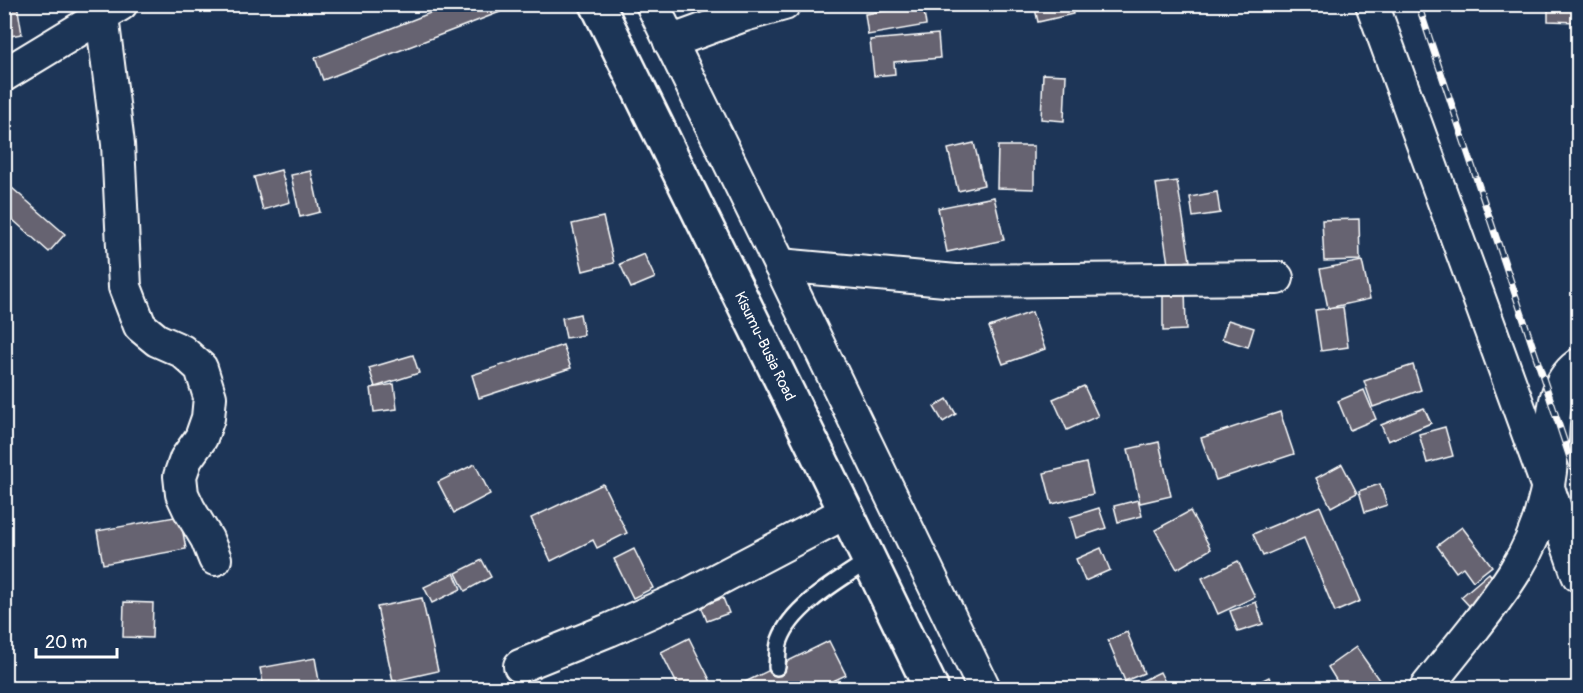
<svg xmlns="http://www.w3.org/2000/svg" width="1583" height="693" font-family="Pangolin,sans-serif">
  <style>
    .building { fill: #666471; stroke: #fff; stroke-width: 1.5 }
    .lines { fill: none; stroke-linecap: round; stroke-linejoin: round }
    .service-casing { stroke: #fff; stroke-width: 20 }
    .minor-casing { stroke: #fff; stroke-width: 36 }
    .trunk-casing { stroke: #fff; stroke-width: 38 }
    .service { stroke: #1d3557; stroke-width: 15 }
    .minor { stroke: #1d3557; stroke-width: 32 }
    .trunk { stroke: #1d3557; stroke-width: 33 }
    .rail-casing { stroke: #fff; stroke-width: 7 }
    .rail { stroke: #1d3557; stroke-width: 4.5; stroke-dasharray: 14; stroke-linecap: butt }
    .labels { text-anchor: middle; stroke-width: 4.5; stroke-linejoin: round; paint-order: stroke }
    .street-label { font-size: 15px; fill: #fff; stroke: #1d3557 }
  </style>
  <rect width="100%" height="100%" fill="#1d3557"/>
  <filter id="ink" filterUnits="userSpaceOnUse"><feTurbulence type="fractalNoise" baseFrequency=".0167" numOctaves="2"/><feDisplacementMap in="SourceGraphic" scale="12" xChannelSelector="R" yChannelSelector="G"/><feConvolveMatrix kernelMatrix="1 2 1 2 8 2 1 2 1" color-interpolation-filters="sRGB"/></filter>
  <g filter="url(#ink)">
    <g class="building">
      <polygon points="4,4 17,4 22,34 4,37"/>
      <polygon points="453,4 497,4 500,12 323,80 315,58"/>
      <polygon points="1034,4 1071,4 1073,14 1038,22"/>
      <polygon points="1548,4 1578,4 1578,22 1548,21"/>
      <polygon points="923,5 926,25 868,35 865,14"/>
      <polygon points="938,34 940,58 894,62 895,74 874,76 870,40"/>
      <polygon points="1043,74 1066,75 1064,121 1041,119"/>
      <polygon points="974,143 984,185 958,191 948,149"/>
      <polygon points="998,146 1034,146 1034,189 997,188"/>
      <polygon points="281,170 290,202 263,210 254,177"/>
      <polygon points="311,171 320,212 300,217 291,175"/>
      <polygon points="4,181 65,234 49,252 4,212"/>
      <polygon points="1177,181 1190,261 1168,264 1156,184"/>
      <polygon points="1217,192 1220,213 1193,217 1190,197"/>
      <polygon points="994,197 1004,240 947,252 938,208"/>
      <polygon points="603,217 614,263 583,271 572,224"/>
      <polygon points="1359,219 1360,260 1324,261 1322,220"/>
      <polygon points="644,254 655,278 631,288 620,264"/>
      <polygon points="1362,261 1370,299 1328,308 1320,269"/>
      <polygon points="1185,286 1186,330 1163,331 1163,287"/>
      <polygon points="1343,307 1348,347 1321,351 1315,310"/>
      <polygon points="1032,312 1045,349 1003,364 989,327"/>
      <polygon points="580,314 584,335 566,338 562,318"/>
      <polygon points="1228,320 1254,328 1248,347 1222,339"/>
      <polygon points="563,345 571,368 479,398 472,375"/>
      <polygon points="413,355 419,373 375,387 369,368"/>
      <polygon points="1413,365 1421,390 1373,407 1364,381"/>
      <polygon points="394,384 397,409 374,412 371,388"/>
      <polygon points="1084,386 1098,416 1067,430 1053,399"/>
      <polygon points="1364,390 1376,419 1350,430 1338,401"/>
      <polygon points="947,399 956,414 943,422 934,407"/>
      <polygon points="1424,408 1431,423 1388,441 1381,425"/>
      <polygon points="1280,412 1294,454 1216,480 1201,438"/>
      <polygon points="1445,427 1453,456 1427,463 1419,434"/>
      <polygon points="1159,442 1171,496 1140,503 1128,449"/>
      <polygon points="1086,463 1093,494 1052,504 1044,473"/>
      <polygon points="475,464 490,494 454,513 438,482"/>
      <polygon points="1342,464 1357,493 1331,507 1316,478"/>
      <polygon points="603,484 627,533 597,548 593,540 551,561 531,518"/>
      <polygon points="1380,484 1387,505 1365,512 1359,491"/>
      <polygon points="1138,500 1142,516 1118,522 1114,506"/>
      <polygon points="1320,506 1360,601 1335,612 1304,538 1263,556 1253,534"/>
      <polygon points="1099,508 1106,528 1076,538 1070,517"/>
      <polygon points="1190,511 1211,549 1177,569 1155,530"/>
      <polygon points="180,516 186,549 103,564 97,531"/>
      <polygon points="1462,527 1492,566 1473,581 1463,567 1456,572 1437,546"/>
      <polygon points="1101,548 1110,570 1085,581 1076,559"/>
      <polygon points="634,549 653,588 633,598 614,559"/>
      <polygon points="482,560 491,577 465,591 456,573"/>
      <polygon points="1238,561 1255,597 1218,614 1202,578"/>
      <polygon points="454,573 461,589 432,603 424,587"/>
      <polygon points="1489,573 1499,585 1472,609 1461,597"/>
      <polygon points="422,598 438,671 393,681 377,607"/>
      <polygon points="723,598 729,613 707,621 701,606"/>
      <polygon points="124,602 153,603 152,638 123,637"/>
      <polygon points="1256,602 1263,624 1238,632 1230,611"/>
      <polygon points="1127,632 1144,673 1125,681 1108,640"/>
      <polygon points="689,638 714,688 679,688 661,652"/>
      <polygon points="829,641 846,675 818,688 733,688"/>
      <polygon points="1356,647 1384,687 1381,688 1330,688 1338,683 1328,667"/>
      <polygon points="315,658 319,681 278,688 264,688 260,668"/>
      <polygon points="1160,672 1168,688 1127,688"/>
      <polygon points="1269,677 1274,688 1247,688"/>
    </g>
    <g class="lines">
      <defs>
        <path id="service" d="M777,667C778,658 777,648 780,640C792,606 841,579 869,560"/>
        <g id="minor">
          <polyline points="652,4 780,265 984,688"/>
          <polyline points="1372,4 1547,485 1578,575"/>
          <polyline points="102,16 118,144 125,287 140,326 157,340 182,351 201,368 210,397 208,418 201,438 186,459 180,476 182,494 189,509 207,539 215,559"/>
          <polyline points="670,42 744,15 784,4"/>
          <polyline points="4,75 121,4"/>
          <polyline points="780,265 956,281 1277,278"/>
          <polyline points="520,666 609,630 688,595 846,512"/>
          <path d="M1426,688C1442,668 1458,648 1474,628C1503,591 1532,553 1543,506C1547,492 1550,476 1551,461C1554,428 1548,387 1578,365"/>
        </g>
        <polyline id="trunk" points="597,4 846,512 931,688"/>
      </defs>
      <use href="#service" class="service-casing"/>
      <use href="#minor" class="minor-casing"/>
      <use href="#trunk" class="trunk-casing"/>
      <use href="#service" class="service"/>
      <use href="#minor" class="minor"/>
      <use href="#trunk" class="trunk"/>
      <defs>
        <polyline id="rail" points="1418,4 1578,482"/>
      </defs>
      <use href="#rail" class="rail-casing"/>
      <use href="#rail" class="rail"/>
    </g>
  </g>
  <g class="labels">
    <g class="street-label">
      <text transform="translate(765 346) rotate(64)" y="5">Kisumu-Busia Road</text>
    </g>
  </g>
  <rect width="1583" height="693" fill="none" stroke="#1d3557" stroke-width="24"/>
  <rect x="12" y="12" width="1559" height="669" fill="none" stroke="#fff" stroke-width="2" filter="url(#ink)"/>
  <path d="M36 648v9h81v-9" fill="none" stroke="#ffffff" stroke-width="3"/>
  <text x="45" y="648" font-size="18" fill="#ffffff" stroke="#1d3557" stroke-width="4.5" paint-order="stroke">20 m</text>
</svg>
